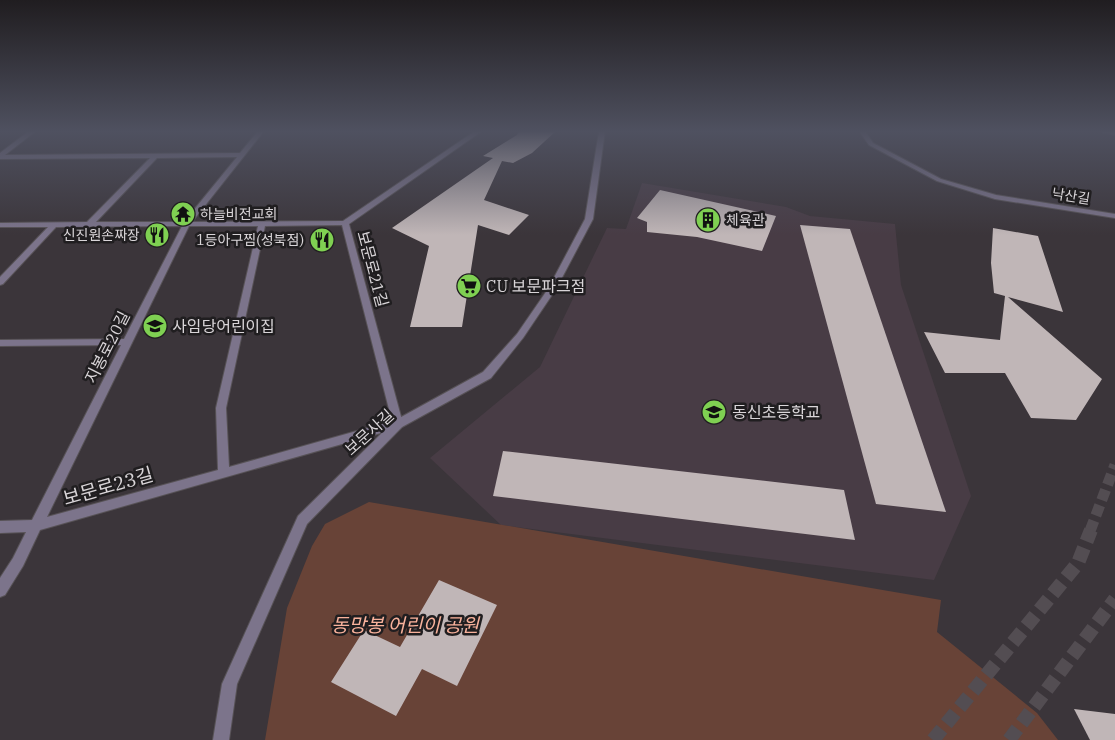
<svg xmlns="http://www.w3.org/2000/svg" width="1115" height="740" font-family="'IBM Plex Serif','Noto Sans KR',serif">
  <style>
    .built { fill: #483c45 }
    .green { fill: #684337 }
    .building { fill: #c0b6b7 }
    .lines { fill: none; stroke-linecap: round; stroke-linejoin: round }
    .secondary-tunnel-far1 { stroke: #534d52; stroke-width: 11; stroke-dasharray: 11 5.5; stroke-linecap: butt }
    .secondary-tunnel { stroke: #534d52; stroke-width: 14; stroke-dasharray: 14 7; stroke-linecap: butt }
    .service-casing { stroke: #575256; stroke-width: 2 }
    .minor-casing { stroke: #575256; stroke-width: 2 }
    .tertiary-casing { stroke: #575256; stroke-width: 2 }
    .service { fill: #7c748b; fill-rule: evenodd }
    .minor { fill: #7c748b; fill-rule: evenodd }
    .tertiary { fill: #7c748b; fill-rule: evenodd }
    .labels { text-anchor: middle; stroke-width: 5; stroke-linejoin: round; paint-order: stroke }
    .far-street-label { font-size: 14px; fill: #d9d5d8; stroke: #201e20 }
    .far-poi-label { font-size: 14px; fill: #d9d5d8; stroke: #201e20; text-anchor: start }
    .street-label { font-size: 16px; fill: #d9d5d8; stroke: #201e20 }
    .poi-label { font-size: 16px; fill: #d9d5d8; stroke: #201e20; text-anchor: start }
    .near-street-label { font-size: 19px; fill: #d9d5d8; stroke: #201e20 }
    .near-park-label { font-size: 19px; font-style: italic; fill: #f9b29c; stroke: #201e20 }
  </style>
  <rect width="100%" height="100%" fill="#3b353a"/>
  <polygon class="built" points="642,183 786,207 810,216 895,224 901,285 971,496 934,580 501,525 430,458 540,367 607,228 626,229"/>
  <polygon class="green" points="369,502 941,600 937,632 1037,713 1058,740 265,740 287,608 312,546 325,524"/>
  <g class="building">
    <polygon points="519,131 556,131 532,153 513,163 502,161 484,200 529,215 509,235 478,225 462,327 410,327 429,246 392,228 493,158 483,156 517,135"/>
    <polygon points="660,190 776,216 762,251 697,237 647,232 647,222 637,218"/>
    <polygon points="800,225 850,229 946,512 876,504"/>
    <polygon points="993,228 1038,236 1063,312 1008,297 1102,379 1076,420 1031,418 1005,373 945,373 924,332 1000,340 1005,296 994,293 991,263"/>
    <polygon points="503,451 844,490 855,540 493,496"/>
    <polygon points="439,580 497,605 457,686 422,669 396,716 331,682 364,630 400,647"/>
    <polygon points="1074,709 1115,714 1115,740 1090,740"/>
  </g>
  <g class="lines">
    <polyline class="secondary-tunnel-far1" points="1090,531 1115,465"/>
    <g class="secondary-tunnel">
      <polyline points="933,740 1078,563 1091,530"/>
      <polyline points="1009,740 1115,599"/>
    </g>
    <defs>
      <polygon id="service" points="1100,131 1115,131 1115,135 1101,132"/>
      <g id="minor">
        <path d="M29,131H36L5,155L240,153L258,131H264L192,222L343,221L475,131H482L349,224L403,424L402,427L40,530L23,566L5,595L0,597V578L13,558L26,532L0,533V521L32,520L121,345L0,346V340L124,339L182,226L56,227L3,284L0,285V277L48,227H0V223L87,222L150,158L0,159V153ZM237,157L184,222H96L157,158ZM342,225L392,421L229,467L226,408L265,226ZM189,226H258L216,408L218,470L47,517Z"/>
        <polygon points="859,131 865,131 873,143 941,179 996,195 1115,214 1115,218 995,199 937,181 869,145"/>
      </g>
      <polygon id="tertiary" points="599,131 605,131 593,219 556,289 523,338 491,378 402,427 307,524 237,684 229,740 213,740 222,684 298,516 394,421 483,372 517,334 548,289 585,219"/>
    </defs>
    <use href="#service" class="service-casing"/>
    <use href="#minor" class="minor-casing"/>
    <use href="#tertiary" class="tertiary-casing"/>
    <use href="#service" class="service"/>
    <use href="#minor" class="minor"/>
    <use href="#tertiary" class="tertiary"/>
  </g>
  <linearGradient id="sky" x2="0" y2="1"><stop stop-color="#201d20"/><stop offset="0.56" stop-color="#4f5160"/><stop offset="1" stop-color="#4f5160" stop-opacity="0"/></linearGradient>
  <rect width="1115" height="235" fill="url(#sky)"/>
  <defs>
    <symbol id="temple-disc" viewBox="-11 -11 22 22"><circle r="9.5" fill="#7fd052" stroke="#201e20"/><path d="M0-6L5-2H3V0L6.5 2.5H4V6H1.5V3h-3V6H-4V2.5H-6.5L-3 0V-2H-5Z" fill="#111"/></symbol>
    <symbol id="building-disc" viewBox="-11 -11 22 22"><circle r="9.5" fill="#7fd052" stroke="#201e20"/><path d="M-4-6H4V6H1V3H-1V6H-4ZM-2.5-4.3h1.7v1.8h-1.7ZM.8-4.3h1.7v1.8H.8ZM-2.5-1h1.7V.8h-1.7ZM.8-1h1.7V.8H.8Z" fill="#111"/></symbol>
    <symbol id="restaurant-disc" viewBox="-11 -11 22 22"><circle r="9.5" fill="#7fd052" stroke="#201e20"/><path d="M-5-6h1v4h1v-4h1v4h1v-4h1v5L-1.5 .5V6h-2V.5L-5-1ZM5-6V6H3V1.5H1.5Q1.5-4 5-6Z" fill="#111"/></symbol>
    <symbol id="supermarket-disc" viewBox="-11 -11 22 22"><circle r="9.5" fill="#7fd052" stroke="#201e20"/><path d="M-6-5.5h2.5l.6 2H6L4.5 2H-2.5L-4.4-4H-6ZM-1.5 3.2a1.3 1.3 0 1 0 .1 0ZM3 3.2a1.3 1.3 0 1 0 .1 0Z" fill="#111"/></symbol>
    <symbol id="school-disc" viewBox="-11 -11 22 22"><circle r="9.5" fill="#7fd052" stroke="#201e20"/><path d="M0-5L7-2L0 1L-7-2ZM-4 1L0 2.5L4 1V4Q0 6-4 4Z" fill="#111"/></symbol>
  </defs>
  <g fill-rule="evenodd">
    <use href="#temple-disc" x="169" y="200" width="28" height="28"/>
    <use href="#building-disc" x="694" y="206" width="28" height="28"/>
    <use href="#restaurant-disc" x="143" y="221" width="28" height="28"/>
    <use href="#restaurant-disc" x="308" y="226" width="28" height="28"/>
    <use href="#supermarket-disc" x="455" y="272" width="28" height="28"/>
    <use href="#school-disc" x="141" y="312" width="28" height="28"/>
    <use href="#school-disc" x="700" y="398" width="28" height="28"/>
  </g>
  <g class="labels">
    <g class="far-street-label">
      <text transform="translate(1071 196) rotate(9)" y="5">낙산길</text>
    </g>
    <g class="far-poi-label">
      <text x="200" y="219">하늘비전교회</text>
      <text x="726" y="225">체육관</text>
      <text x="140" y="240" text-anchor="end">신진원손짜장</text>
      <text x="304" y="245" text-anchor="end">1등아구찜(성북점)</text>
    </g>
    <g class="street-label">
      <text transform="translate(373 269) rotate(75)" y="6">보문로21길</text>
      <text transform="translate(107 347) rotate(-63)" y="6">지봉로20길</text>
      <text transform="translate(369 432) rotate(-42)" y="6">보문사길</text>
    </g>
    <g class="poi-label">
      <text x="486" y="292">CU 보문파크점</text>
      <text x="172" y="332">사임당어린이집</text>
      <text x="732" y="418">동신초등학교</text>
    </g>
    <g class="near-street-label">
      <text transform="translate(108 486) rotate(-16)" y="7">보문로23길</text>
    </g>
    <g class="near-park-label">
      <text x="405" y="632">동망봉 어린이 공원</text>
    </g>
  </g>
</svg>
